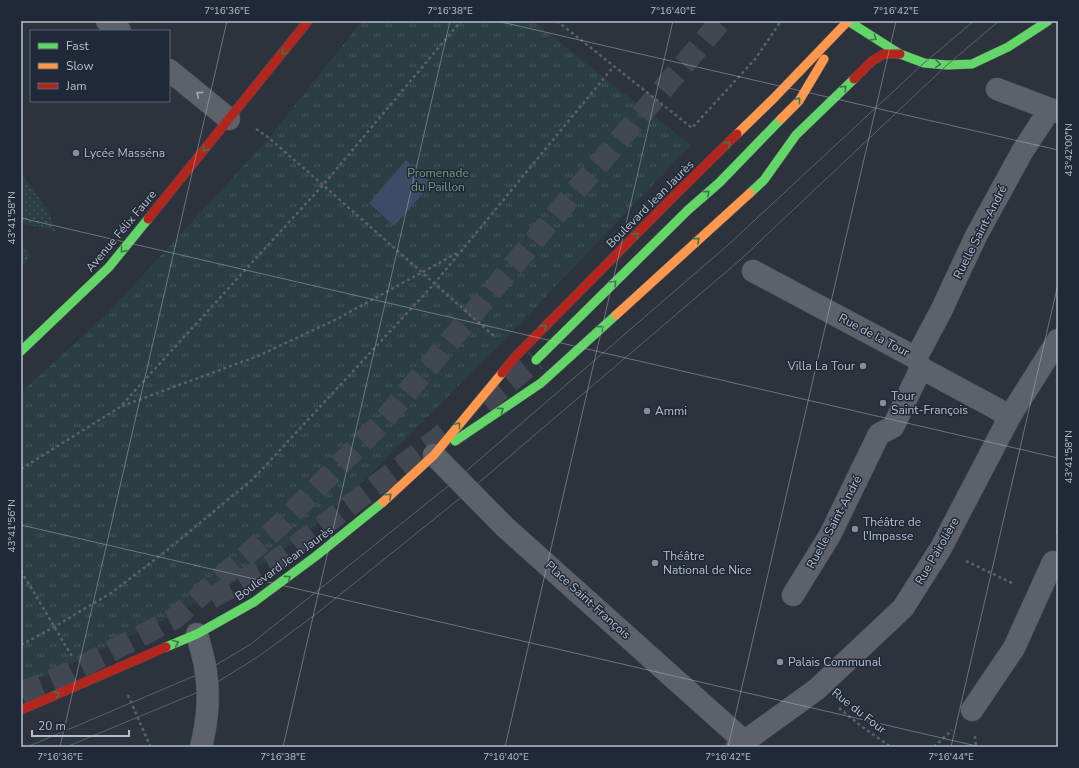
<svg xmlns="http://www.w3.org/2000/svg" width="1079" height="768" font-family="'Nunito Sans',sans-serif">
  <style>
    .grass { fill: url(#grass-dots) }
    .park { fill: url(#park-tufts) }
    .water { fill: #3c4c67 }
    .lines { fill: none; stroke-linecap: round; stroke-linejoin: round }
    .primary-tunnel { stroke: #424852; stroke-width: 22; stroke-dasharray: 22 11; stroke-linecap: butt }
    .street-casing { stroke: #494e55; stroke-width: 23 }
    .fast-casing { stroke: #494e55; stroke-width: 10 }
    .slow-casing { stroke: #494e55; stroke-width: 10 }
    .jam-casing { stroke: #494e55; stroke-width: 10 }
    .path { stroke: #5b6166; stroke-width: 2.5; stroke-dasharray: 3 3; stroke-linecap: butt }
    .street { stroke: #5d626a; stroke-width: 22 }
    .fast { stroke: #63d668; stroke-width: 9 }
    .slow { stroke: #ff974d; stroke-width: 9 }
    .jam { stroke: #b3261e; stroke-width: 9 }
    .tram { stroke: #5c6068; stroke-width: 1 }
    .oneway { stroke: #3e774e }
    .oneway2 { stroke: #a6acb8 }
    .ticks { fill: none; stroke: #b8bfcc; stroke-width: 1; stroke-opacity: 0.45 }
    .poi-dot { fill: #878e9a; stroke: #202938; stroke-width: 1.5 }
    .labels { text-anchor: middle; stroke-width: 3; stroke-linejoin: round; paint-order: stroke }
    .poi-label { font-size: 12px; fill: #b8bfcc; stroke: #202938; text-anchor: start }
    .park-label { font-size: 12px; fill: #6f9d7b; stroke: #202938 }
    .street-label { font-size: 12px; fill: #b8bfcc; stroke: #202938 }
    .neatline { fill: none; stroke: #b8bfcc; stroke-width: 1.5 }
    .ticks-label { font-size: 10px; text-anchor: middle; fill: #b8bfcc }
  </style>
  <defs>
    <pattern id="grass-dots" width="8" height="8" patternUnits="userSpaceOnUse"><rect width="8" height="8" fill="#2a3e43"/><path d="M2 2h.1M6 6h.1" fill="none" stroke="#47585d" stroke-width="1.8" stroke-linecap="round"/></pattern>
    <pattern id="park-tufts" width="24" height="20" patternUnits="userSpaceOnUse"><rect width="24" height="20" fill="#2a3e43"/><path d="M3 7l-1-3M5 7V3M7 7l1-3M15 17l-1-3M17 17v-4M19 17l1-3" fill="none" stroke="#47585d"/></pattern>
  </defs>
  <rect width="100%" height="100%" fill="#2d333d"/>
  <g class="grass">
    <polygon points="21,172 48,211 55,231 21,223"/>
    <polygon points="21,245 24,247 31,257 21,266"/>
  </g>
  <polygon class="park" points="362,21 534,21 604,78 691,145 501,343 365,480 299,539 242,578 172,616 76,662 21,685 21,392 109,312 269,138"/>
  <polygon class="water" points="406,160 432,183 394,226 369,203"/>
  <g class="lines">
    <g class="primary-tunnel">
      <polyline points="484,403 536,360"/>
      <polyline points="211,598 271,565 449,430"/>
      <polyline points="21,693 67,674 175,618 277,528 383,421 574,193 721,21"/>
    </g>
    <defs>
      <g id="street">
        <polyline points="107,21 120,31"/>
        <polyline points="169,70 229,119"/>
        <polyline points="997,89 1058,112"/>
        <polyline points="753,271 916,358 921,368 1010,416"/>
        <polyline points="916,358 941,311 976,236 1022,152 1050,109"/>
        <polyline points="434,455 505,527 745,742"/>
        <polyline points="793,595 830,535 879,434 893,427 921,368"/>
        <path d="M197,634C200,647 205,660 206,673C210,698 207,723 201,747"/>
        <polyline points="972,710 1014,648 1053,562"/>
        <polyline points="737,747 817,689 903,608 941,548 1010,416 1058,340"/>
      </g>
      <g id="fast">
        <polyline points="848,21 900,54 924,63 947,65 972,64 1008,47 1048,21"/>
        <polyline points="750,193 764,180 796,135 854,79"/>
        <polyline points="21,351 109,267 148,219"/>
        <polyline points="536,360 688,210 720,182 781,119"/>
        <polyline points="455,441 541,383 616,315"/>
        <polyline points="166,647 197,634 254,602 316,556 383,502"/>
      </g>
      <g id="slow">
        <polyline points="781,119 799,101 824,59"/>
        <polyline points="737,134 774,98 848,21"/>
        <polyline points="616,315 750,193"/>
        <polyline points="383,502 434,455 502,373"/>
      </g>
      <g id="jam">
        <polyline points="854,79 872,61 884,54 900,54"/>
        <polyline points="148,219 308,21"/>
        <polyline points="502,373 515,357 676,194 737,134"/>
        <polyline points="21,710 166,647"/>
      </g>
    </defs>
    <use href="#street" class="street-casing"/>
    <use href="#fast" class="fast-casing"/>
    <use href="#slow" class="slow-casing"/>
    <use href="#jam" class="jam-casing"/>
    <g class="path">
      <polyline points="557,21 692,128 756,58 781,21"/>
      <polyline points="256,129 269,138 323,185 495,337"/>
      <polyline points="122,406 258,356 337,319 459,252"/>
      <polyline points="21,469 120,407 323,185 461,21"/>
      <polyline points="1057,534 1058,526"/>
      <polyline points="966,561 1012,583"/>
      <polyline points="21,571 73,658"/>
      <polyline points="21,645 54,627 111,593 166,551 253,479 434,284 614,66"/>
      <polyline points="128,695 150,746"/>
      <polyline points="839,708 861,726 891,747"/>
      <polyline points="975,736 976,747"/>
      <polyline points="934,747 952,730"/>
    </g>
    <use href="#street" class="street"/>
    <use href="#fast" class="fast"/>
    <use href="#slow" class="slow"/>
    <use href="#jam" class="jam"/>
    <g class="tram">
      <polyline points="27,747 206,671 251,644 457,479 728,245 924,63 974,21"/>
      <polyline points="66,747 208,688 259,656 316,614 469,491 740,260 947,65 999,21"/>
    </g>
  </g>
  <defs><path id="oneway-chevron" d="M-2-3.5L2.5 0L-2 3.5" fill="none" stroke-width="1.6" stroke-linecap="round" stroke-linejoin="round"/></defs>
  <g class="oneway">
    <use href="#oneway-chevron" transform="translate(874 38) rotate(32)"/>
    <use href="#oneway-chevron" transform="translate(284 52) rotate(128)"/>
    <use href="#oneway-chevron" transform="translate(938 64) rotate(5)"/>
    <use href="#oneway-chevron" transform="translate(844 88) rotate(-44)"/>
    <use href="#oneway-chevron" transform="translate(798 100) rotate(-52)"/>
    <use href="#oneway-chevron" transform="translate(728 144) rotate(-44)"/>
    <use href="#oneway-chevron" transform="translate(205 149) rotate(129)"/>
    <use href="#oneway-chevron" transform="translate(707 193) rotate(-41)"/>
    <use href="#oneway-chevron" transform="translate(636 235) rotate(-45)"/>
    <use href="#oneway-chevron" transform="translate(697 240) rotate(-42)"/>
    <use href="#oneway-chevron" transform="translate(123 250) rotate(129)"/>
    <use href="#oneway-chevron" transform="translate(614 283) rotate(-45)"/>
    <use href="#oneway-chevron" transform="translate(544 327) rotate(-45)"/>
    <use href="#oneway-chevron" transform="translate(601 328) rotate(-42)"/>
    <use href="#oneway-chevron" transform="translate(501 410) rotate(-34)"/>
    <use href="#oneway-chevron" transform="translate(458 425) rotate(-50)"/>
    <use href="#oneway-chevron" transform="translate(389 496) rotate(-43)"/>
    <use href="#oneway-chevron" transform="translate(288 578) rotate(-37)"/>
    <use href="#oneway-chevron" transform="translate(176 643) rotate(-23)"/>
    <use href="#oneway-chevron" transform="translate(57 694) rotate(-24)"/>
  </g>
  <use class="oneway2" href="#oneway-chevron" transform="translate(199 94) rotate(-141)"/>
  <path class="ticks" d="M497,21L1058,150M21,218L1058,458M21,525L981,747M60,747L227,21M283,747L450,21M505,747L673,21M728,747L896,21M951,747L1058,284"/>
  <g class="poi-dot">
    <circle cx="76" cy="153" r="4"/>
    <circle cx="863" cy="366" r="4"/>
    <circle cx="883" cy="403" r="4"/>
    <circle cx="647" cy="411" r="4"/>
    <circle cx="855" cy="529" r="4"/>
    <circle cx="655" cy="563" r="4"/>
    <circle cx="780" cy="662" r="4"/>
  </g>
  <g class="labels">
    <g class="poi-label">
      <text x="84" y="157">Lycée Masséna</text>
      <text x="855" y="370" text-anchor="end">Villa La Tour</text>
      <text x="891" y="400">Tour<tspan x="891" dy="14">Saint-François</tspan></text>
      <text x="655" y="415">Ammi</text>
      <text x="863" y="526">Théâtre de<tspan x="863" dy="14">l'Impasse</tspan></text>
      <text x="663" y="560">Théâtre<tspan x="663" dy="14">National de Nice</tspan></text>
      <text x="788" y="666">Palais Communal</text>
    </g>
    <g class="park-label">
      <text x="438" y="177">Promenade<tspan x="438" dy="14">du Paillon</tspan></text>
    </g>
    <g class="street-label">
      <text transform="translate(650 204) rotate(-45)" y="4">Boulevard Jean Jaurès</text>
      <text transform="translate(121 231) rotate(-50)" y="4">Avenue Félix Faure</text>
      <text transform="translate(980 232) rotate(-63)" y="4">Ruelle Saint-André</text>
      <text transform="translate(874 335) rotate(28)" y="4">Rue de la Tour</text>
      <text transform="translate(834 522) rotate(-62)" y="4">Ruelle Saint-André</text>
      <text transform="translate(937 551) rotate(-60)" y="4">Rue Pairolière</text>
      <text transform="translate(284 563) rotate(-36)" y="4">Boulevard Jean Jaurès</text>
      <text transform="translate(588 600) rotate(42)" y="4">Place Saint-François</text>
      <text transform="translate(859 711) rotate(38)" y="4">Rue du Four</text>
    </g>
  </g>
  <rect width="1079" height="768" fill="none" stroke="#202938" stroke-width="44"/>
  <rect x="30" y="30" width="140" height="72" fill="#202938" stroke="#5d6573"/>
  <rect x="38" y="43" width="20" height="6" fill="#63d668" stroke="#5d6573"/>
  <text x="66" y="50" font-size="12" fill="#b8bfcc">Fast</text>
  <rect x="38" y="63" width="20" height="6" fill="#ff974d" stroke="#5d6573"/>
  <text x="66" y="70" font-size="12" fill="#b8bfcc">Slow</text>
  <rect x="38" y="83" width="20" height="6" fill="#b3261e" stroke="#5d6573"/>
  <text x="66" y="90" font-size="12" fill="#b8bfcc">Jam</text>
  <path d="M32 730v6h97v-6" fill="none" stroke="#b8bfcc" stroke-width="2"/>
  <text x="38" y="730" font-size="12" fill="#b8bfcc" stroke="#202938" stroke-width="3" paint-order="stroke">20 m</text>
  <rect x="22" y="22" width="1035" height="724" class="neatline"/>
  <g class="ticks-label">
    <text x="227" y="14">7°16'36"E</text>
    <text x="450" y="14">7°16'38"E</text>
    <text x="673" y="14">7°16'40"E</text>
    <text x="896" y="14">7°16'42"E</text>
    <text transform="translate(1068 150) rotate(-90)" y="4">43°42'00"N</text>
    <text transform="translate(11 218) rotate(-90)" y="4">43°41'58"N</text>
    <text transform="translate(1068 457) rotate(-90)" y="4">43°41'58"N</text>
    <text transform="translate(11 526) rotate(-90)" y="4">43°41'56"N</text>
    <text x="60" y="760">7°16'36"E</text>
    <text x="283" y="760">7°16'38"E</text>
    <text x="506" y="760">7°16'40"E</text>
    <text x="728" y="760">7°16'42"E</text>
    <text x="951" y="760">7°16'44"E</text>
  </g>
</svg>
